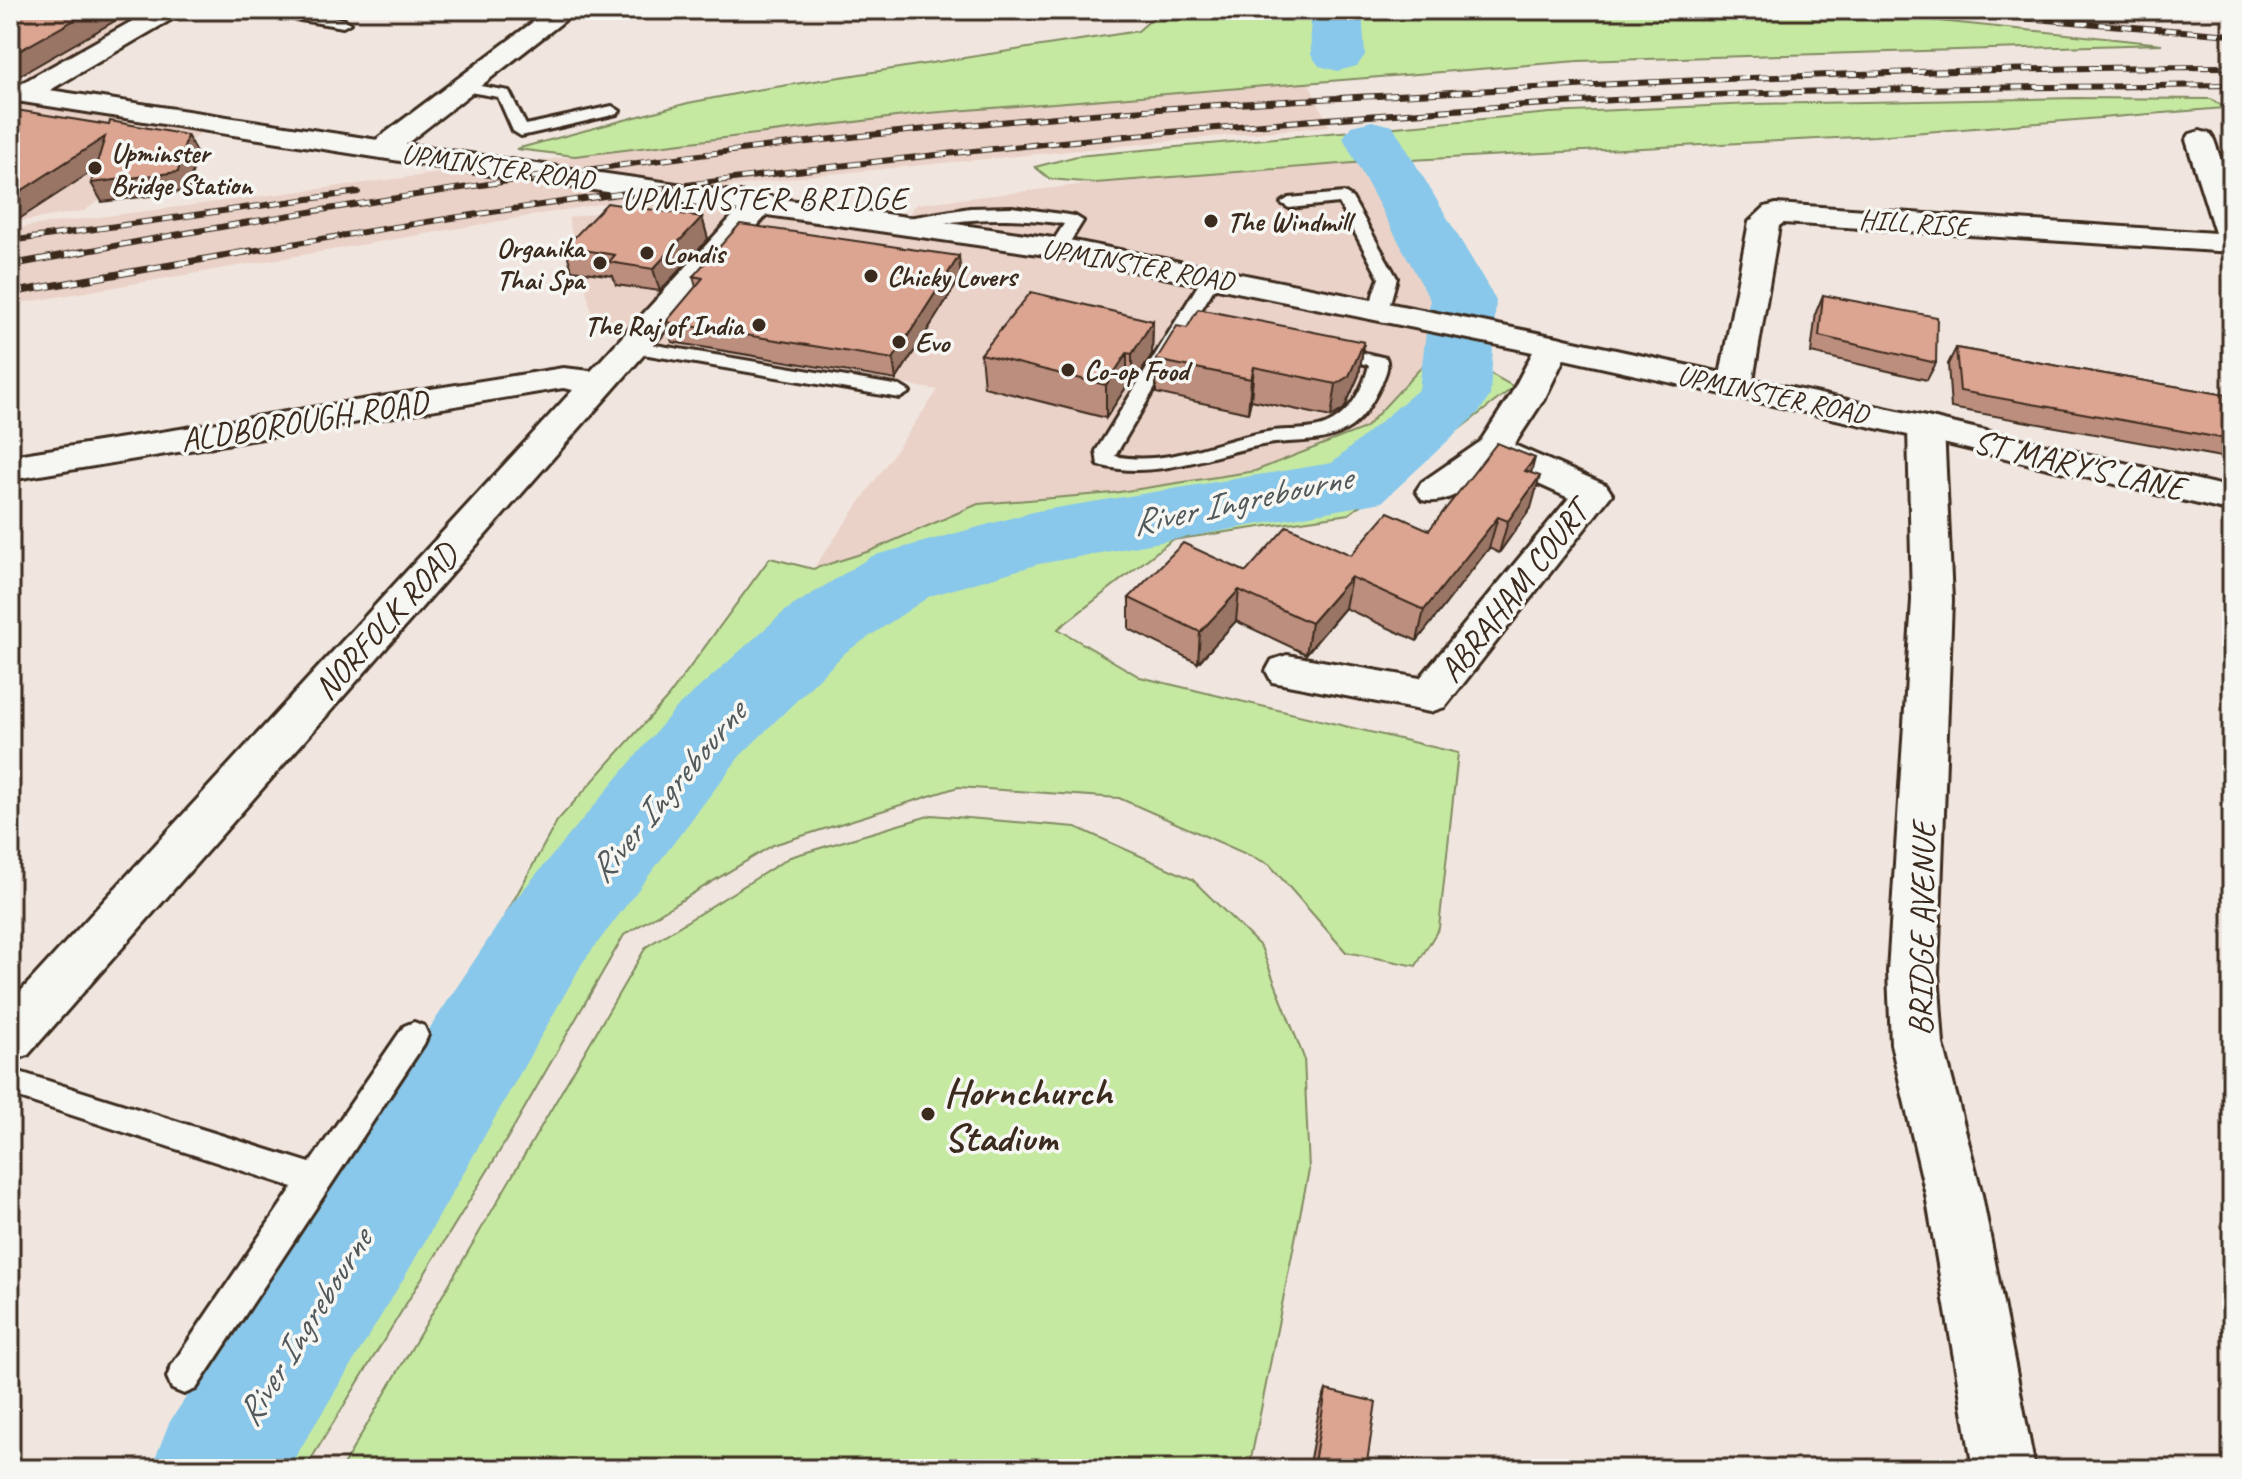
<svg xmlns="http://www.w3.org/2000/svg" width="2242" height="1479" font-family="Caveat,sans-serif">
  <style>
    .built { fill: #ead2c8 }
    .green { fill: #c6e9a2; stroke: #808a60; stroke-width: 2 }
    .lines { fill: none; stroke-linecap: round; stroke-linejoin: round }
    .river { fill: #89c8ea; fill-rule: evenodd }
    .lane-casing { stroke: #3b2a1e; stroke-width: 6 }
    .street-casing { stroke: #3b2a1e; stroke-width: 6 }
    .primary-casing { stroke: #3b2a1e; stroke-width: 6 }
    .lane { fill: #f6f6f2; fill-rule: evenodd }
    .street { fill: #f6f6f2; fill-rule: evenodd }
    .primary { fill: #f6f6f2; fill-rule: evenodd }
    .rail-far1-casing { stroke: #3b2a1e; stroke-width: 6 }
    .rail-casing { stroke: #3b2a1e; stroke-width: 7 }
    .rail-far1 { stroke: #f6f6f2; stroke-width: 4; stroke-dasharray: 11; stroke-linecap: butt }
    .rail { stroke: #f6f6f2; stroke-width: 5; stroke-dasharray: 14; stroke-linecap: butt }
    .wall { fill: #bc8e7e; stroke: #3b2a1e; stroke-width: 2 }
    .shaded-wall { fill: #997466; stroke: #3b2a1e; stroke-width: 2 }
    .building { fill: #dba592; stroke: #3b2a1e; stroke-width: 2 }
    .poi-dot { fill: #3b2a1e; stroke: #f6f6f2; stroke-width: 3 }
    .labels { text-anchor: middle; stroke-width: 7; stroke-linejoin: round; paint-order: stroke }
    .far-poi-label { font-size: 28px; font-weight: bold; fill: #3b2a1e; stroke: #f6f6f2; text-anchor: start }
    .far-street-label { font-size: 28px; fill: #3b2a1e; stroke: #f6f6f2 }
    .far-quarter-label { font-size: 32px; letter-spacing: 2px; fill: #3b2a1e; stroke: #f6f6f2 }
    .street-label { font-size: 34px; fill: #3b2a1e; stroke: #f6f6f2 }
    .water-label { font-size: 36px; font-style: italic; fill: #52595b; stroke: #f6f6f2 }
    .near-poi-label { font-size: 40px; font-weight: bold; fill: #3b2a1e; stroke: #f6f6f2; text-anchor: start }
  </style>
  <rect width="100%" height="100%" fill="#f1e6df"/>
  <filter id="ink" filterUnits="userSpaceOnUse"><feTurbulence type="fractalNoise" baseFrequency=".0125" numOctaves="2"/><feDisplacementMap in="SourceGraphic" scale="16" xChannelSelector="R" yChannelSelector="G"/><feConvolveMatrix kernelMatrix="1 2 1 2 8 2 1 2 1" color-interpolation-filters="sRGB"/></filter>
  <g filter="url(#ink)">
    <g class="built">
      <polygon points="10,10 170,10 53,77 10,73"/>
      <polygon points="1309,83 1329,126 810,176 606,203 10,305 10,231 29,226 800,127 1060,101"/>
      <polygon points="10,90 213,125 84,211 10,223"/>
      <polygon points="1381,161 1452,291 1427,361 1365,428 1255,471 1113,493 978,504 870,551 813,569 938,390 670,345 596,330 568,218 698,194 902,224 916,204 1095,183"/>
    </g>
    <g class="green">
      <polygon points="1162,10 1834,10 2162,44 1578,61 929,113 575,156 516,149 688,103 756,90 1138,31"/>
      <polygon points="2077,98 2211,99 2225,108 1875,136 1353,163 1095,183 1050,179 1035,167 1077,156 1550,113 1753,104"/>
      <polygon points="1427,361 1477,366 1514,387 1349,514 1172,540 1058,629 1140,677 1458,753 1439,928 1416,966 1346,952 1269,864 1119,798 958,787 773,845 624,935 504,1144 305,1469 152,1469 473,975 557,821 668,697 770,558 813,569 870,551 978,504 1113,493 1255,471 1365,428"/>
      <polygon points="932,815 1076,827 1192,879 1261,947 1304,1058 1309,1170 1249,1469 341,1469 646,947 790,857"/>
    </g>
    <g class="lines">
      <g class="river">
        <polygon points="1310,10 1362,10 1365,55 1357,66 1338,71 1319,66 1311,55"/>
        <polygon points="1372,121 1393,126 1496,300 1490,396 1479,412 1382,502 1039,564 930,596 846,652 740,756 583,962 407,1273 288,1469 151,1469 169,1423 513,902 676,708 786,610 872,556 1037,511 1332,463 1419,389 1430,300 1343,138 1351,126"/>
      </g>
      <defs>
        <g id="lane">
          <polygon points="257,10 289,10 343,19 350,23 343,27 264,14"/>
          <polygon points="463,83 509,91 526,125 612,106 620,111 617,114 521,136 513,131 498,97 458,90 456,87"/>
          <path d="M1344,193L1352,198L1397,278L1387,314H1375C1368,302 1375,290 1379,278L1339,203L1289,208L1281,203L1289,198Z"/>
          <path d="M1012,207L1075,216L1083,221L1063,253L1057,254L1048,249L1064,224C1000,215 965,219 902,229L894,224L902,219L970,208Z"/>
          <path d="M1212,272L1221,277L1198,315L1231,322L1234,326L1225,331L1192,325L1115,456C1167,467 1217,440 1267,432C1289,428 1313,433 1333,421C1352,410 1364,386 1369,365L1324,355L1322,351L1324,347L1331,345L1386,358C1390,367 1384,377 1380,387C1372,403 1362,421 1346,430C1322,444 1294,440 1268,444C1209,454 1159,481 1098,465L1096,451L1203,277Z"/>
          <polygon points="632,341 900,386 910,392 900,398 625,351 623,347 625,343"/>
          <polygon points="414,1022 424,1026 428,1035 424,1044 196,1389 184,1394 172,1389 167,1377 172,1365 293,1187 10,1095 10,1069 310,1163 404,1026"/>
        </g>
        <g id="street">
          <polygon points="152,10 183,10 179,15 33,100 13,100 10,95 13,88"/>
          <polygon points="549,10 578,10 392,155 382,158 372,155 368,149 372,143"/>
          <polygon points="2200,131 2210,134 2214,140 2232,192 2232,252 1783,223 1779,226 1752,386 1747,393 1735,397 1723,393 1718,386 1749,222 1765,207 1776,204 2215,233 2186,140 2190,134"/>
          <polygon points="761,194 772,197 776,203 772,209 28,1055 10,1062 10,1003 573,390 563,388 10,480 10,456 563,368 591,371 750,197"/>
          <path d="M1553,336L1565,339L1570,346L1546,396L1514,445L1606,485L1612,494L1445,707L1430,712L1272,682L1266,671L1272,660L1287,655L1420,678L1569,498L1496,465C1474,481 1451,507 1422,500L1416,491L1422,482L1480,442L1510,396L1536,346L1541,339Z"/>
          <polygon points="1926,417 1939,420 1944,428 1952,600 1938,972 1943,1044 1982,1195 2035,1469 1973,1469 1926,1195 1891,1044 1888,972 1912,600 1908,428 1913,420"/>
        </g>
        <polygon id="primary" points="10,84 496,158 1074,241 1528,331 1926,417 2232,488 2232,512 1926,439 1528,351 1074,259 496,176 10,100"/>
      </defs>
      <use href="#lane" class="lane-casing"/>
      <use href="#street" class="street-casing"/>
      <use href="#primary" class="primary-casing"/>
      <use href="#lane" class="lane"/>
      <use href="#street" class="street"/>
      <use href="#primary" class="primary"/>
      <defs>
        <g id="rail-far1">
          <polyline points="1924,10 2232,35"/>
          <polyline points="10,241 358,192"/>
          <path d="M76,253C404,192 735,144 1068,116C1223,103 1379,96 1535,88C1767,76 2000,67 2232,67"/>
          <path d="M240,253C712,170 1191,122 1669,97C1856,88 2044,87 2232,85"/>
        </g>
        <g id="rail">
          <polyline points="10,265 86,251"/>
          <polyline points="10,293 251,251"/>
        </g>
      </defs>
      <use href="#rail-far1" class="rail-far1-casing"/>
      <use href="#rail" class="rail-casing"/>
      <use href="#rail-far1" class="rail-far1"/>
      <use href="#rail" class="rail"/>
    </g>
    <g class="wall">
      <polygon points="702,217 708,239 660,291 616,285 613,276 572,270 565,247"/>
      <polygon points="693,276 961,277 896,380 672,342 666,322 696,287"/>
      <polygon points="1823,295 1936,363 1927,380 1811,353 1816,312"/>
      <polygon points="1153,321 1152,354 1132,387 1127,386 1106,418 984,387 981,354"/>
      <polygon points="1187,328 1364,342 1359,375 1344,409 1331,417 1251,400 1248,413 1156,393 1156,360"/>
      <polygon points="1956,348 2232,396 2232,459 1951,408 1948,364"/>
      <polygon points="1531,473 1531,508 1499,553 1489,548 1417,641 1345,608 1306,654 1236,621 1198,663 1129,629 1129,598 1246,572 1351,555 1429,530"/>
      <polygon points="1326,1390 1366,1469 1308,1469 1319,1410"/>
    </g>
    <g class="shaded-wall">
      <polygon points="92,10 134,10 10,81 10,56"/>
      <polygon points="187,135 197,154 188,191 102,202 91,183"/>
      <polygon points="105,137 116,156 10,225 10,198"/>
      <polygon points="702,217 708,239 660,291 653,269"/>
      <polygon points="959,256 961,277 896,380 893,359"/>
      <polygon points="1153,321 1152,354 1132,387 1132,354"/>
      <polygon points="1364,342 1359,375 1344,409 1331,417 1336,384"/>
      <polygon points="1127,353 1127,386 1106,418 1106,385"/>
      <polygon points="1254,367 1251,400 1248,413 1251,379"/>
      <polygon points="1535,458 1527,489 1525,471"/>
      <polygon points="1540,476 1531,508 1499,553 1508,521"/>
      <polygon points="1498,517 1489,548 1417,641 1424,610"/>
      <polygon points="1351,577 1345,608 1306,654 1311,623"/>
      <polygon points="1239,590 1236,621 1198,663 1200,632"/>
    </g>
    <g class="building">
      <polygon points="10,10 92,10 10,56"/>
      <polygon points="10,109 109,125 110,121 187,135 178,172 91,183 105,137 10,198"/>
      <polygon points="607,203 702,217 653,269 609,262 615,255 565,247"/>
      <polygon points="740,224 959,256 893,359 666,322 703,278 693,276"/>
      <polygon points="1031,292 1153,321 1132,354 1127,353 1106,385 981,354"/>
      <polygon points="1823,295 1937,317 1936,363 1819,336"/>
      <polygon points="1198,309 1364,342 1349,376 1336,384 1254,367 1251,379 1156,360 1177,326 1187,328"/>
      <polygon points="1956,348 2232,396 2232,440 1960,391"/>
      <polygon points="1497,443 1535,458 1525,471 1540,476 1508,521 1498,517 1424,610 1351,577 1311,623 1239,590 1200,632 1129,598 1183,543 1246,572 1287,526 1351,555 1388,512 1429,530"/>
      <polygon points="1326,1390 1376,1402 1366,1469 1313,1469"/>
    </g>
  </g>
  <g class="poi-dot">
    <circle cx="95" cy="168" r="8"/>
    <circle cx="1211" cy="221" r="8"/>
    <circle cx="647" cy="253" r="8"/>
    <circle cx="600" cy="263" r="8"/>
    <circle cx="871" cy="276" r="8"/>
    <circle cx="759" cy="325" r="8"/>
    <circle cx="899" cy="342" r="8"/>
    <circle cx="1068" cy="370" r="8"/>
    <circle cx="928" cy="1114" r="8"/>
  </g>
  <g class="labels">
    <g class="far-poi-label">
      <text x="111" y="162">Upminster<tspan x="111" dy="32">Bridge Station</tspan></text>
      <text x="1227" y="231">The Windmill</text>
      <text x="584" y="257" text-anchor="end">Organika<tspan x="584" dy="32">Thai Spa</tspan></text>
      <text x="663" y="263">Londis</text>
      <text x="887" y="286">Chicky Lovers</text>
      <text x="743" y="335" text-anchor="end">The Raj of India</text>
      <text x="915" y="352">Evo</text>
      <text x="1084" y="380">Co-op Food</text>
    </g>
    <g class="far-street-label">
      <text transform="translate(498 166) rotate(8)" y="10">UPMINSTER ROAD</text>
      <text transform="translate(1914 222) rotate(4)" y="10">HILL RISE</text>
      <text transform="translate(1138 264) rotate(10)" y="10">UPMINSTER ROAD</text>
      <text transform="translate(1773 394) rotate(12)" y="10">UPMINSTER ROAD</text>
    </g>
    <g class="far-quarter-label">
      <text x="765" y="209">UPMINSTER BRIDGE</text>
    </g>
    <g class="street-label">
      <text transform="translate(304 420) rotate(-9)" y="12">ALDBOROUGH ROAD</text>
      <text transform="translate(2079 464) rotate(13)" y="12">ST MARY'S LANE</text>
      <text transform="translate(1513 591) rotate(-52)" y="12">ABRAHAM COURT</text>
      <text transform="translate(385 621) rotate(-48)" y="12">NORFOLK ROAD</text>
      <text transform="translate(1921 929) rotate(-89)" y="12">BRIDGE AVENUE</text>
    </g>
    <g class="water-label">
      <text transform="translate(1241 499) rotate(-12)" y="13">River Ingrebourne</text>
      <text transform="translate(666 791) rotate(-50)" y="13">River Ingrebourne</text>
      <text transform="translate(303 1327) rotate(-58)" y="13">River Ingrebourne</text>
    </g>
    <g class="near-poi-label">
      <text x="944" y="1105">Hornchurch<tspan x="944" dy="46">Stadium</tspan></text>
    </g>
  </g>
  <rect width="2242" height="1479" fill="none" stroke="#f6f6f2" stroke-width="40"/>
  <rect x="20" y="20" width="2202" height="1439" fill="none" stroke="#3b2a1e" stroke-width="3" filter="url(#ink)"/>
</svg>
